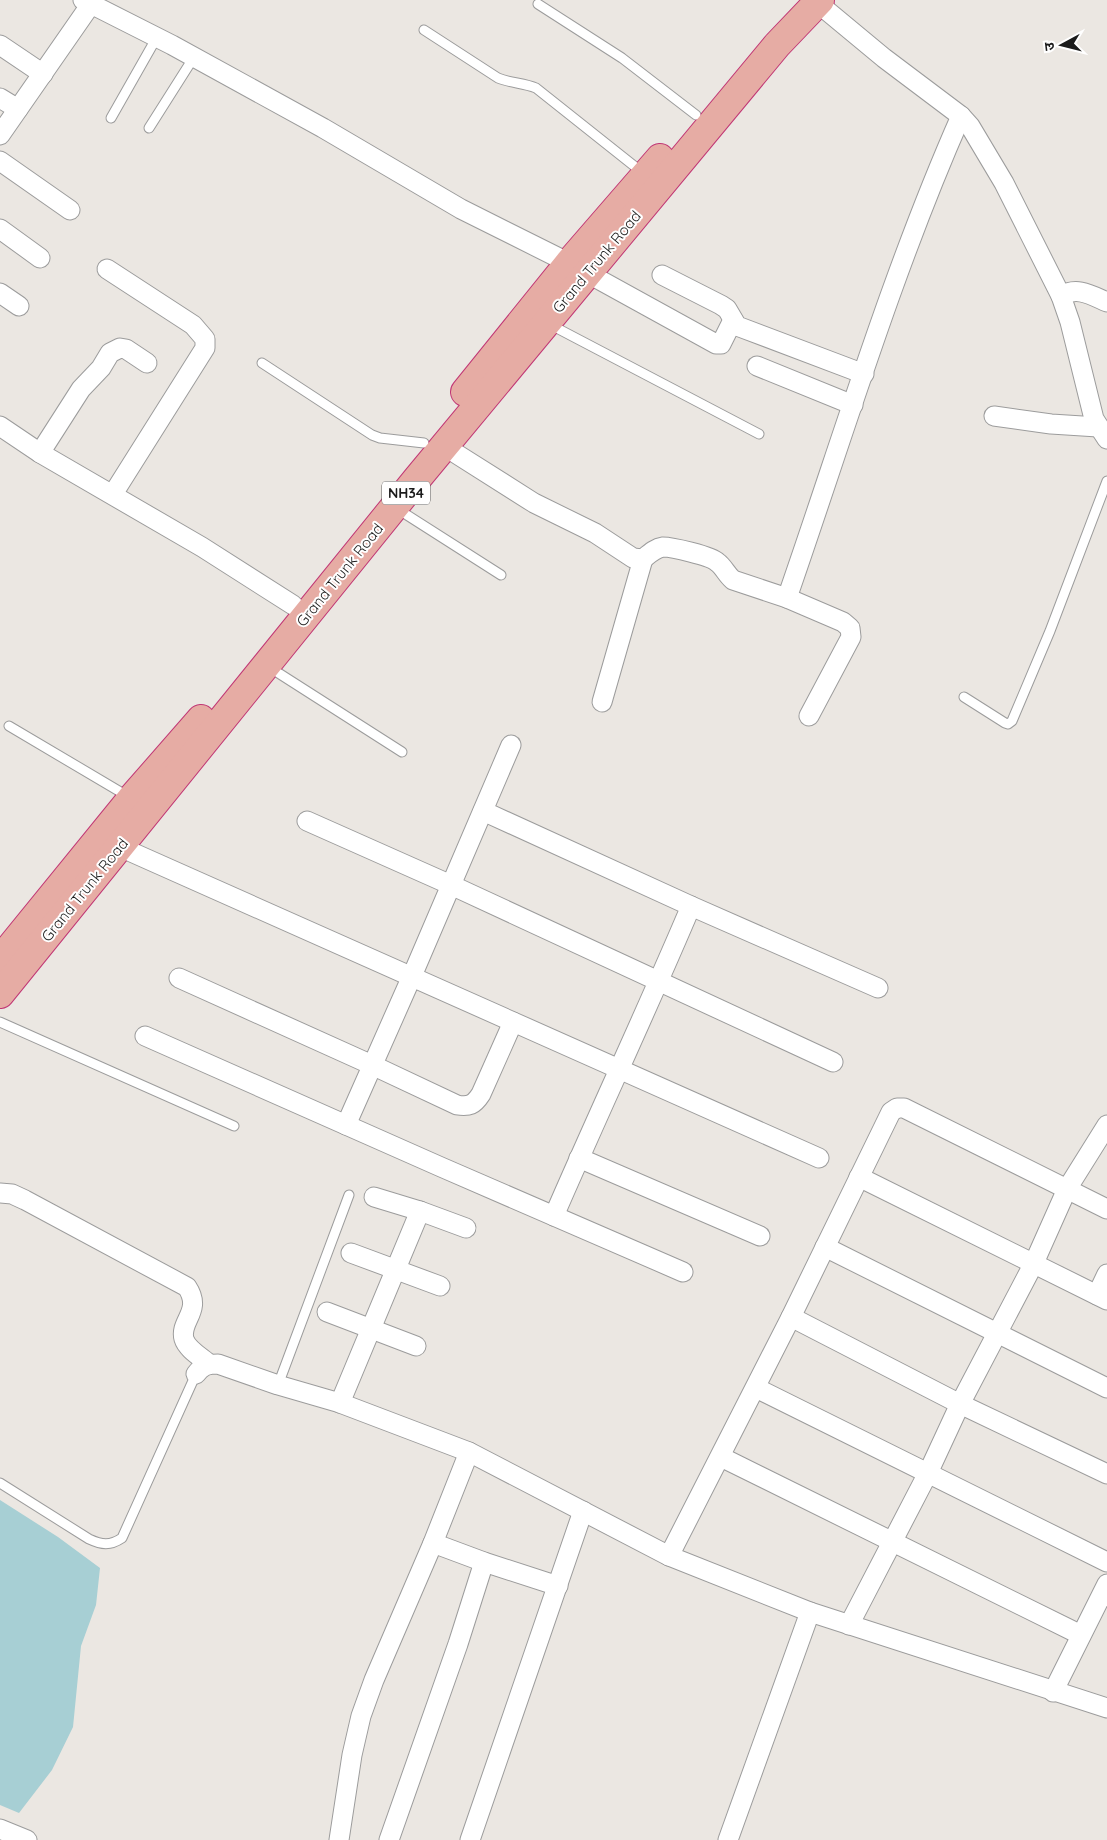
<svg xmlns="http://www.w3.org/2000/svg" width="1107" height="1840" font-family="Quicksand,'Noto Sans Devanagari',sans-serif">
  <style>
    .water { fill: #a7cfd4 }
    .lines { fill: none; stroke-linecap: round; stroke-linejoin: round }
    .service-casing { stroke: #9c9c9c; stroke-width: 11 }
    .minor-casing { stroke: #9c9c9c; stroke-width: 21 }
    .trunk-casing { stroke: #c13775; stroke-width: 30 }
    .service { stroke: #fff; stroke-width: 9 }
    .minor { stroke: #fff; stroke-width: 19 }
    .trunk { stroke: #e6aca4; stroke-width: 28 }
    .labels { text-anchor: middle; stroke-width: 4; stroke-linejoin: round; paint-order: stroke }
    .shield { fill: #fff; stroke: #5f5f5f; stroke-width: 1 }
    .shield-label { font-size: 14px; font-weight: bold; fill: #1b1b1b }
    .street-label { font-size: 15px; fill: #1b1b1b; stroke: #fff }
  </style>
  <rect width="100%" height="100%" fill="#ebe7e2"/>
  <polygon class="water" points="0,1500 58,1537 100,1568 96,1605 81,1646 73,1727 52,1770 19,1813 0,1805"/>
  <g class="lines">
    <defs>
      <g id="service">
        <polyline points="538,4 622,58 696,115"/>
        <path d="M424,30L498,78C510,83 524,83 536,88L643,173"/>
        <polyline points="111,118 157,37"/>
        <polyline points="149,128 194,57"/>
        <polyline points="549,324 759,434"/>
        <polyline points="262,363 372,435 380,438 424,443"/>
        <polyline points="396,508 501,575"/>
        <polyline points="269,667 402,752"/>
        <polyline points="964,697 1005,723 1008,724 1012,721 1050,631 1107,481"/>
        <polyline points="9,726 129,797"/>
        <polyline points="0,1022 234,1126"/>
        <polyline points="278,1385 349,1195"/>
        <path d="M0,1483L89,1539C102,1545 110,1546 122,1538L196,1374"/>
      </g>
      <g id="minor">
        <polyline points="83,0 172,45 323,128 461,209 569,263 716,344 721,344 733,320"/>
        <polyline points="814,0 884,58 961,116 970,126 1004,183 1061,296 1070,322 1094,419 1107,439"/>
        <polyline points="0,45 43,74"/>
        <polyline points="0,98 18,109"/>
        <polyline points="0,135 91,4"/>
        <polyline points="0,161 70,210"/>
        <polyline points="0,229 40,258"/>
        <polyline points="107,269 193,325 205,339 205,348 113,494"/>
        <polyline points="662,275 721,305 727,309 737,326 864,374"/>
        <polyline points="0,293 19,306"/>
        <path d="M1061,296C1077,286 1091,295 1107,302"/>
        <polyline points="757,366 853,405"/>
        <polyline points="994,416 1051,424 1098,427"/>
        <polyline points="0,426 40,453 202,547 293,605"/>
        <path d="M444,446L534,503L595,533L633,558L643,559C649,554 655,548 663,547C672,547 711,556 717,562C724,567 726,574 733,580L787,598L843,622L850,628L851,637L809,716"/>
        <polyline points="40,453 81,389 101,368 110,353 120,348 126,349 147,363"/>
        <path d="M787,598C843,437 892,272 961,116"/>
        <polyline points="602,702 643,559"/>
        <polyline points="483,811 691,906 878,988"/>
        <polyline points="307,821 451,885 833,1062"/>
        <polyline points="120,847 819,1158"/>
        <path d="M179,978L372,1065L457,1105C469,1107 474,1105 481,1094L513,1022"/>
        <polyline points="145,1036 441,1167 683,1272"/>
        <polyline points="346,1125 412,976 511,745"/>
        <polyline points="579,1158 760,1236"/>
        <polyline points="859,1177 1107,1300"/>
        <path d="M0,1193L12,1194L25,1200L187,1287C203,1311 179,1321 184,1339C187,1349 201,1357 209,1364"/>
        <polyline points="374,1197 420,1211 466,1228"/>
        <path d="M554,1216C599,1112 647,1010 691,906"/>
        <polyline points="825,1247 1107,1388"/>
        <polyline points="351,1253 440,1286"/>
        <polyline points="1097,1295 1107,1274"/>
        <polyline points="327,1312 416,1346"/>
        <polyline points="791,1317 960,1404 1107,1474"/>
        <path d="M196,1374C202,1366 207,1364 218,1364L278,1385L340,1403L469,1452L669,1556L810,1612L1107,1708"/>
        <polyline points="756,1388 1107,1562"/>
        <polyline points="340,1403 420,1211"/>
        <polyline points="721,1457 1081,1635"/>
        <polyline points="433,1543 484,1562 558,1586"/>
        <polyline points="669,1556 791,1317 891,1112 897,1108 904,1108 1107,1209"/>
        <polyline points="849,1625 928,1473 960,1404 1034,1263 1067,1189 1107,1125"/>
        <polyline points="1053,1692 1107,1584"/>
        <polyline points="0,1829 27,1840"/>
        <polyline points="339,1840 352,1755 361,1716 374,1680 433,1543 469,1452"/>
        <polyline points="389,1840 458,1644 484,1562"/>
        <polyline points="470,1840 583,1511"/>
        <polyline points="728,1840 810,1612"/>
      </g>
      <g id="trunk">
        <polyline points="465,392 569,263 660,158"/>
        <polyline points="0,960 131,799 201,719"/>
        <polyline points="0,994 416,480 777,45 820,0"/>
      </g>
    </defs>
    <use href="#service" class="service-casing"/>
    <use href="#minor" class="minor-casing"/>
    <use href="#trunk" class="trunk-casing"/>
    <use href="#service" class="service"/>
    <use href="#minor" class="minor"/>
    <use href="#trunk" class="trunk"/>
  </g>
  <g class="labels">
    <rect class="shield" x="382" y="481.5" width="48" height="23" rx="4"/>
    <g class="shield-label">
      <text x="406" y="498">NH34</text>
    </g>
    <g class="street-label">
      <text transform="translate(597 262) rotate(-50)" y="5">Grand Trunk Road</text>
      <text transform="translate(340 575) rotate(-51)" y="5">Grand Trunk Road</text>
      <text transform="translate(85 890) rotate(-51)" y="5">Grand Trunk Road</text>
    </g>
  </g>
  <g transform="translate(1062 45) rotate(263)" stroke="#ffffff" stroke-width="4" paint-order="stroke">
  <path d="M0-4L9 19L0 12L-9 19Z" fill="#1b1b1b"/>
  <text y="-8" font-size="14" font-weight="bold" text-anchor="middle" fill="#1b1b1b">उ</text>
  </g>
</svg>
